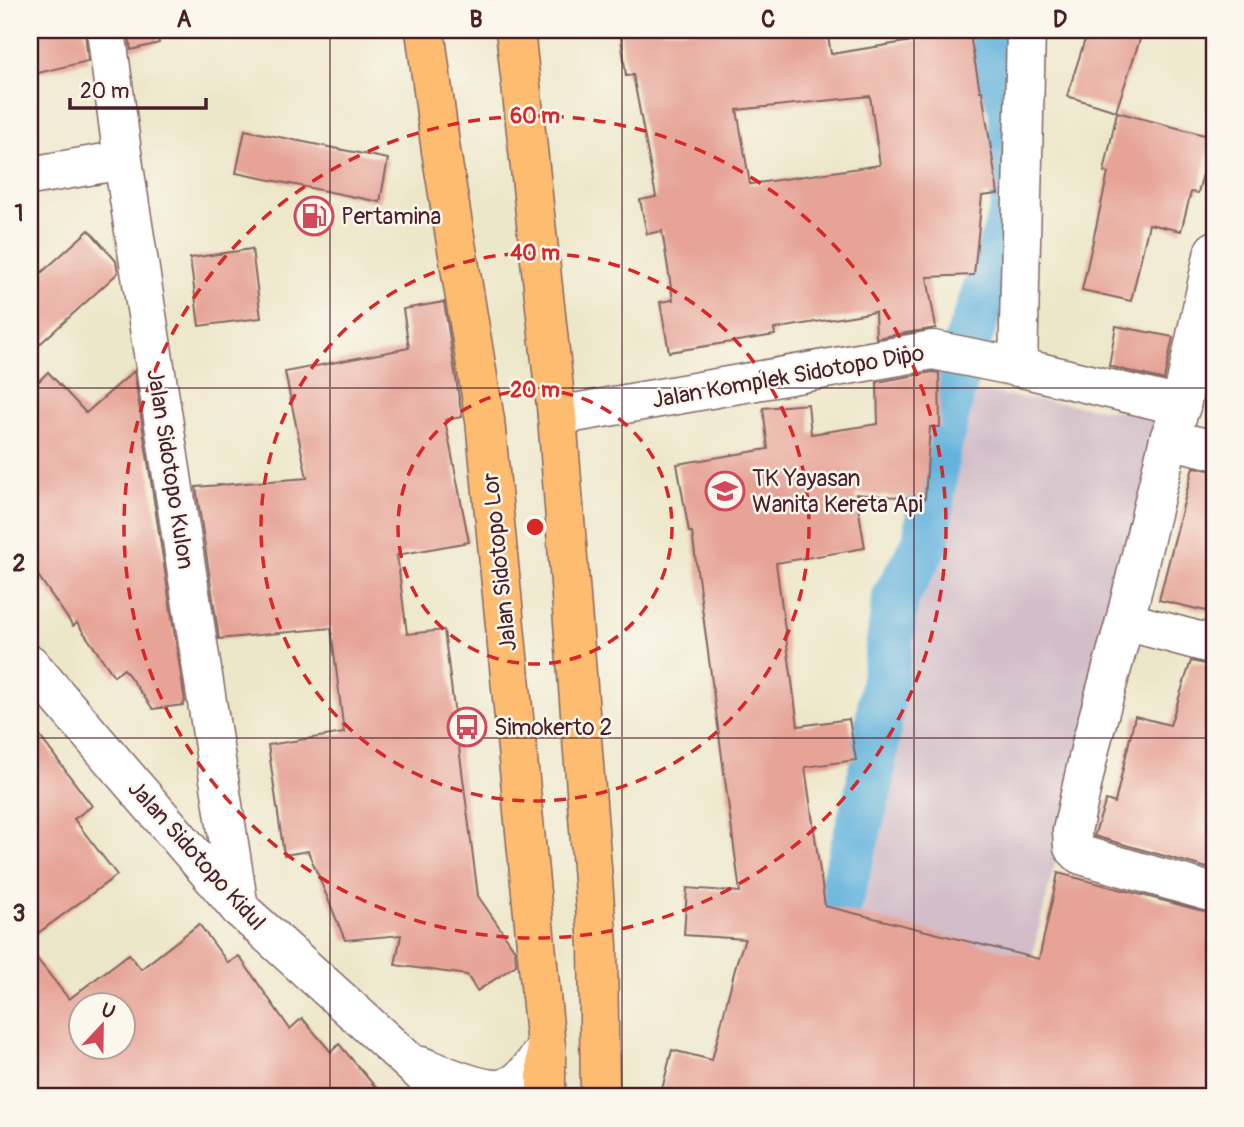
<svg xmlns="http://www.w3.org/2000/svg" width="1244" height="1127" font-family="Pangolin,sans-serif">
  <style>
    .industrial { fill: #d2bdc8 }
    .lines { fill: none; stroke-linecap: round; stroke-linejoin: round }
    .canal { stroke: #63b3dd; stroke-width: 47 }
    .building { fill: #e6a396; fill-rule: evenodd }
    .minor-casing { stroke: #836563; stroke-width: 41 }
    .trunk-casing { stroke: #836563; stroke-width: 41 }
    .minor { stroke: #fff; stroke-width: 38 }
    .trunk { stroke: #febc70; stroke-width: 38 }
    .grid { fill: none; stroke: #4a1f2b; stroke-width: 2; stroke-opacity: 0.55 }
    .ring { fill: none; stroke: #d62828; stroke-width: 3.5; stroke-dasharray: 12 9 }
    .labels { text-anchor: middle; stroke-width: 5; stroke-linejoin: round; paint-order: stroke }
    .poi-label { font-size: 23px; fill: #4a1f2b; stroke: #fbf7ec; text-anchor: start }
    .street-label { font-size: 23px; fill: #4a1f2b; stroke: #fbf7ec }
    .centre { fill: #d62828; stroke: #fbf7ec; stroke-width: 3.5 }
    .ring-label { font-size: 21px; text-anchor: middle; font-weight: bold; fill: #d62828; stroke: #fbf7ec; stroke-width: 5; stroke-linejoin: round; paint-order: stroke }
    .neatline { fill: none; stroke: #4a1f2b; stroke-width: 2.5 }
    .grid-label { font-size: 23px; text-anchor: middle; font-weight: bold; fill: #4a1f2b }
  </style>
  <rect width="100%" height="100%" fill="#fbf7ec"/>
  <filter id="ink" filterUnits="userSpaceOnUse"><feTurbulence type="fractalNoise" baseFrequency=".0143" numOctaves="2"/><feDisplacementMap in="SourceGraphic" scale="14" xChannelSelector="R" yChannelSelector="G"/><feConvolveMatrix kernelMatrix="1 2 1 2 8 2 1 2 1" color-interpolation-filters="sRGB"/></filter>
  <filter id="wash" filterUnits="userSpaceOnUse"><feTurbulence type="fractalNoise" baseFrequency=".00686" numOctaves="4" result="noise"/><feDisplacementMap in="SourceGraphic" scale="28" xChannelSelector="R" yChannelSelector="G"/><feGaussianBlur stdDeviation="1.57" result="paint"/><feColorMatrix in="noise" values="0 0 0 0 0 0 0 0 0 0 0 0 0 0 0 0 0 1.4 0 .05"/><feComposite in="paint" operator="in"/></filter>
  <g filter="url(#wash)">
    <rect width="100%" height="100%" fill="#ede7ca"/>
    <polygon class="industrial" points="946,387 1165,418 997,1097 770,1097"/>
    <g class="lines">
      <polyline class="canal" points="792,1097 833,924 869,789 896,596 926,542 936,455 956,375 1014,209 1012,108 981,30"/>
    </g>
    <g id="blocks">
      <g class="building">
        <polygon points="30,30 85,30 88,61 30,75"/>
        <polygon points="128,30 157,30 159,43 131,50"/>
        <path d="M620,30H827L831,54L943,36V39L970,35L980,91H982L998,194L982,196L974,275L927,277L936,328L876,338L875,312L774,329L775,335L669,352L660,302L673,300L662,231L647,234L640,200L656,197L633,75L626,76ZM870,96L880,165L750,184L737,110Z"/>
        <polygon points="1088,30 1143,30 1116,111 1067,96"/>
        <polygon points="1117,112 1212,137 1198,193 1191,192 1181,231 1149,224 1131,301 1082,290 1108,173 1104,172"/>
        <polygon points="245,130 388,159 380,202 236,173"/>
        <polygon points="89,230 116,261 118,273 30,353 30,283"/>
        <polygon points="252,249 261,318 199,326 190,258"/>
        <polygon points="444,302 462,417 445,420 469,542 397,555 407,634 444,630 478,896 515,950 516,965 477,991 467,975 395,965 401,935 345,940 308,851 284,855 268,745 344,733 331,628 219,639 196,487 307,478 285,372 409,348 403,309"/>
        <polygon points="1116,326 1173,337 1164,380 1109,366"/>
        <polygon points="1214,355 1214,393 1206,392"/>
        <polygon points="134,371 185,701 183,705 153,709 124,669 114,676 77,623 73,626 30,564 30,390 48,372 86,413"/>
        <polygon points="933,372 939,373 940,427 930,427 925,499 856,494 865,548 776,563 798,726 849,719 856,760 805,767 825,906 1039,959 1058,873 1214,914 1214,1097 660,1097 672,1050 712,1060 737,961 745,939 684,935 687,888 740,892 692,532 689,532 677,464 768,449 763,408 808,404 811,434 878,424 877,382"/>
        <polygon points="1193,467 1214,471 1214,613 1159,600"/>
        <polygon points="1191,661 1214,666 1214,870 1094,836 1106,800 1115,803 1135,716 1170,725"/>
        <polygon points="30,723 92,806 74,819 117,875 30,939"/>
        <path d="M199,924L228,963L239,956L290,1029L302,1018L331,1052L339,1044L384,1097H30V950L69,999L129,954L141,969ZM80,1004H122V1046H80Z"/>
      </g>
    </g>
  </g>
  <g filter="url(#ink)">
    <use href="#blocks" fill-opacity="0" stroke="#836563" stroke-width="2"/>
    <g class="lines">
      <defs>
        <g id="minor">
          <polyline points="106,30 123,160 239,908"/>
          <polyline points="30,176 123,160"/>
          <polyline points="1214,251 1181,406 1169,439 1125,621 1092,740 1072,831 1073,847 1081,855 1214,893"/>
          <polyline points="1018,367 1026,30"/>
          <polyline points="557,416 933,350 1018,367 1181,406"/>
          <polyline points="1169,439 1214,450"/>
          <polyline points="1125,621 1214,645"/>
          <polyline points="30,664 239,908 448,1097"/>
          <path d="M421,1066C440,1073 488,1095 507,1087C524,1081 536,1061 546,1047"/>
        </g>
        <g id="trunk">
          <polyline points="425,30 441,151 485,420 546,1047 546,1097"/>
          <polyline points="515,30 557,416 598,945 600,1097"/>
        </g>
      </defs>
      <use href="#minor" class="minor-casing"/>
      <use href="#trunk" class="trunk-casing"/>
      <use href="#minor" class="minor"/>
      <use href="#trunk" class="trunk"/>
    </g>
  </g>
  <path class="grid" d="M330,30V1097M622,30V1097M914,30V1097M30,388H1214M30,738H1214"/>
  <g class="ring">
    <circle cx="535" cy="527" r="137"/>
    <circle cx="535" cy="527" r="274"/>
    <circle cx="535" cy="527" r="411"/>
  </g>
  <defs>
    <symbol id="fuel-ring" viewBox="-11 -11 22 22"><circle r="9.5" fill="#fbf7ec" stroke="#d1495b" stroke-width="1.5"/><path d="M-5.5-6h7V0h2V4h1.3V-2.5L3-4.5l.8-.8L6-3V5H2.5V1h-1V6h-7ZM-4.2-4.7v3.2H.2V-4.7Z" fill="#d1495b"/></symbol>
    <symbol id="school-ring" viewBox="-11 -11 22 22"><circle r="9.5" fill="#fbf7ec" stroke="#d1495b" stroke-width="1.5"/><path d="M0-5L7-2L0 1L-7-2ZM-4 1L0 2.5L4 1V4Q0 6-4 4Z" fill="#d1495b"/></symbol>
    <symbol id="bus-ring" viewBox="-11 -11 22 22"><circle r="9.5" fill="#fbf7ec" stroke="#d1495b" stroke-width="1.5"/><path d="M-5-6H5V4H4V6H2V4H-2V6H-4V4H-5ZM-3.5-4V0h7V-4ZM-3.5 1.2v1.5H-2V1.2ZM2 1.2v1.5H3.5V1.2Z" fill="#d1495b"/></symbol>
  </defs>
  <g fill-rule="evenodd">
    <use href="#fuel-ring" x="292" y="194" width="44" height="44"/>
    <use href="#school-ring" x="703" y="469" width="44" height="44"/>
    <use href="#bus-ring" x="445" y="705" width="44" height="44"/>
  </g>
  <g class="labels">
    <g class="poi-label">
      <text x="341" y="224">Pertamina</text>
      <text x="752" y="486">TK Yayasan<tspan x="752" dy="26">Wanita Kereta Api</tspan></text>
      <text x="494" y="735">Simokerto 2</text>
    </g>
    <g class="street-label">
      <text transform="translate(788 376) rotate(-10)" y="8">Jalan Komplek Sidotopo Dipo</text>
      <text transform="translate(171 469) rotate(81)" y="8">Jalan Sidotopo Kulon</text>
      <text transform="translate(499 562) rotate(-96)" y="8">Jalan Sidotopo Lor</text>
      <text transform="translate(197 855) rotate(48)" y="8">Jalan Sidotopo Kidul</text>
    </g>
  </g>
  <circle cx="535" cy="527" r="10" class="centre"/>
  <g class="ring-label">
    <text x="535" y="123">60 m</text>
    <text x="535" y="260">40 m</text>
    <text x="535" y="397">20 m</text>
  </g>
  <rect width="1244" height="1127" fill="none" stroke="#fbf7ec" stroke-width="77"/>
  <g transform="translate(102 1026) rotate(22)"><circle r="33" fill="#fbf7ec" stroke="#b4a19f" stroke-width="2"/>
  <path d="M0-5L12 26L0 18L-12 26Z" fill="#d1495b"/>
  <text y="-10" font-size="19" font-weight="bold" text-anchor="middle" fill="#4a1f2b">U</text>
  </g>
  <path d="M70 98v10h136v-10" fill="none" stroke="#4a1f2b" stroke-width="3.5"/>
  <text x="80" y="98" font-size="21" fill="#4a1f2b" stroke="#fbf7ec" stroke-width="5" paint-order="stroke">20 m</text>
  <rect x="38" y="38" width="1168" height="1050" class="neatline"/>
  <g class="grid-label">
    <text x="184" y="27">A</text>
    <text x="476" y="27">B</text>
    <text x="768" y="27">C</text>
    <text x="1060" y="27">D</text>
    <text x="19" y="221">1</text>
    <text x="19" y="571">2</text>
    <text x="19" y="921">3</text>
  </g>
</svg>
